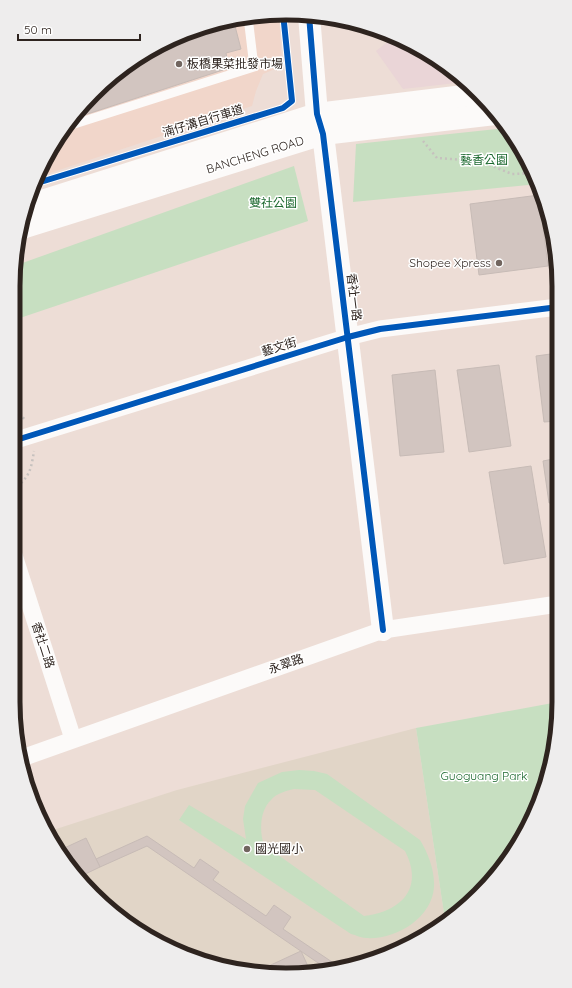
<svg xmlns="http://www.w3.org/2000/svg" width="572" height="988" font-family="Quicksand,'Noto Sans TC',sans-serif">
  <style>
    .built { fill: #f1d6ca }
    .industrial { fill: #ead5d7 }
    .education { fill: #e1d5c7 }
    .green { fill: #c7dfc1; fill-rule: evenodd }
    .building { fill: #d2c5c0; stroke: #c7bbb6 }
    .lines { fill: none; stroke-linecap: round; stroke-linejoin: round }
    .path { stroke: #c6c1be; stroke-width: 2.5; stroke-dasharray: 2 3; stroke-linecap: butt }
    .service { stroke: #fcfaf9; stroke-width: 9 }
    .minor { stroke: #fcfaf9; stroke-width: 17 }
    .tertiary { stroke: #fcfaf9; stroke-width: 22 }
    .cycleway-casing { stroke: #fff; stroke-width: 8 }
    .cycleway { stroke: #0057b8; stroke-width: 6 }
    .poi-dot { fill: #71655f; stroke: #fff; stroke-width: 1.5 }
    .labels { text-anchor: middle; stroke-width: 3; stroke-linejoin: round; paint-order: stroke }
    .poi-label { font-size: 12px; fill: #2e241f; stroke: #fff; text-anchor: start }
    .street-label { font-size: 12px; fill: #2e241f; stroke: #fff }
    .park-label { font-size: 12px; fill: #1b682e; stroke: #fff }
    .rim { fill: none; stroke: #2e241f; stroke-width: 5 }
  </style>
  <rect width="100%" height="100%" fill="#edddd6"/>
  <polygon class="built" points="279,14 282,66 263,74 256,91 252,106 38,177 59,135 93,93 134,59 181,34 233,18"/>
  <polygon class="industrial" points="395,36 437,59 465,82 403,89 376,51"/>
  <polygon class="education" points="416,728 445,920 390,954 304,974 215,966 134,929 69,868 50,831 177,790"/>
  <g class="green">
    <polygon points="506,128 522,149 538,184 353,202 356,144"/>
    <polygon points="294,166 308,221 14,320 14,266"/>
    <polygon points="558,702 558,720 544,790 513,853 466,907 445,920 416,728"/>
    <path d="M299,770L314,771L327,774L420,840C428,853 435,871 434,887C432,918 396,940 366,938C361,938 356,935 351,934L179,820L189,805L246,839L243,819L245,806L258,783L282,772ZM294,789L315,790L405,851C424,888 402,911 364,916L264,845C259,831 260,810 271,800C277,793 286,791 294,789Z"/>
  </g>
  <g class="building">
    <polygon points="243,17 244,25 235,26 241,49 226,53 229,68 72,119 93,93 134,59 181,34 233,18"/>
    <polygon points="539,195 548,266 479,275 470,204"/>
    <polygon points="558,353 558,421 544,422 536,356"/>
    <polygon points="499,365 511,446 469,452 457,370"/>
    <polygon points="435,370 444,452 400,456 392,375"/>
    <polygon points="558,458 558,502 549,503 543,461"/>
    <polygon points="531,466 546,557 504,564 489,472"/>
    <polygon points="147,836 194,868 200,859 219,872 213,880 266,916 274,905 291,917 283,929 338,966 327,969 147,846 100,867 96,859"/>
    <polygon points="86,838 100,867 79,877 69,868 60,850"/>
    <polygon points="301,951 311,973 304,974 260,970"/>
    <polygon points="345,959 351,963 340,966"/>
  </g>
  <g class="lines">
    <g class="path">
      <polyline points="423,141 437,158 480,161 512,174 533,173"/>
      <polyline points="13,406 25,420"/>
      <path d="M13,489C30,478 31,469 34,451"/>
    </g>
    <polyline class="service" points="65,127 254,67 248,17"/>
    <g class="minor">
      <polyline points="13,441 348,337 380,329 558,307"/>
      <polyline points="13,552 73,739"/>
      <polyline points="22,758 383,630 558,604"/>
    </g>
    <g class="tertiary">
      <polyline points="309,15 317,114 323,134 383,630"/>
      <polyline points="26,206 317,114 480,94"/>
      <polyline points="22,228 323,134 495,114"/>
    </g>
    <defs>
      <g id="cycleway">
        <polyline points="309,15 317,114 323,134 383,630"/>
        <polyline points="34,184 283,108 292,101 283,13"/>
        <polyline points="13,441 348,337 380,329 558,307"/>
      </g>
    </defs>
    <use href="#cycleway" class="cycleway-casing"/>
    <use href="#cycleway" class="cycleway"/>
  </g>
  <g class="poi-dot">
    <circle cx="179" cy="64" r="4"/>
    <circle cx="499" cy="263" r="4"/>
    <circle cx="247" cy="849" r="4"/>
  </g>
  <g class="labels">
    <g class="poi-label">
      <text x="187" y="68">板橋果菜批發市場</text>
      <text x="491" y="267" text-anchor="end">Shopee Xpress</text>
      <text x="255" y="853">國光國小</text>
    </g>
    <g class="street-label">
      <text transform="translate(203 121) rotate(-17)" y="4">湳仔溝自行車道</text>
      <text transform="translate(255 155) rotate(-17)" y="4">BANCHENG ROAD</text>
      <text transform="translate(354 297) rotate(83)" y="4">香社一路</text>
      <text transform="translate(279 347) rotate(-17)" y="4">藝文街</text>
      <text transform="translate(43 645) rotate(72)" y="4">香社二路</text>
      <text transform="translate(286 664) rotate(-19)" y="4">永翠路</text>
    </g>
    <g class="park-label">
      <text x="484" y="164">藝香公園</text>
      <text x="273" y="207">雙社公園</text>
      <text x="484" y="780">Guoguang Park</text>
    </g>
  </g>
  <path d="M0 0H572V988H0ZM286 20H286A266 266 0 0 1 552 286V702A266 266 0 0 1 286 968H286A266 266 0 0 1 20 702V286A266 266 0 0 1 286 20Z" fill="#eeeded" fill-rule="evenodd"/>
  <path class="rim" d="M286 20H286A266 266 0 0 1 552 286V702A266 266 0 0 1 286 968H286A266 266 0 0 1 20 702V286A266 266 0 0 1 286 20Z"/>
  <path d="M18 34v6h122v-6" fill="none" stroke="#2e241f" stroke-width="2"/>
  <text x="24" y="34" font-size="12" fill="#2e241f" stroke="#ffffff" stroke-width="3" paint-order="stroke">50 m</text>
</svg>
